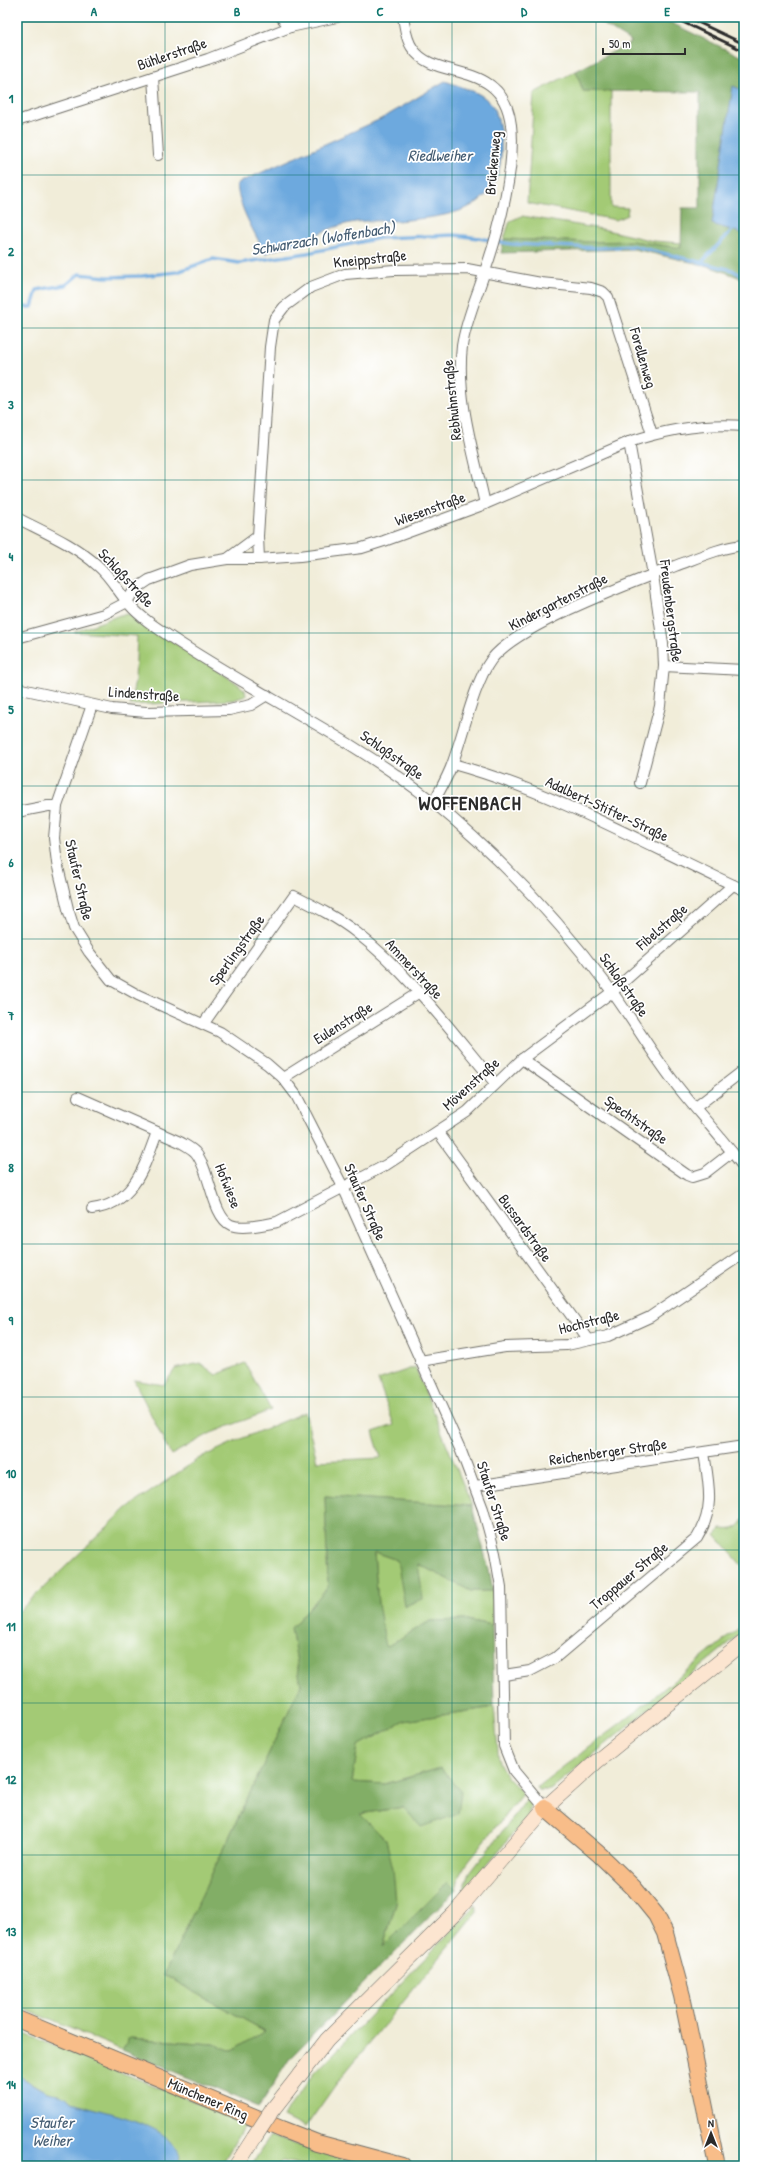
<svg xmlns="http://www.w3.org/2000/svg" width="761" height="2183" font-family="'Patrick Hand',sans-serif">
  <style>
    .green { fill: #a3ca75; stroke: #677a50 }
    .forest { fill: #82ae66; stroke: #566c48 }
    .water { fill: #6da9de; stroke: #4c6a84 }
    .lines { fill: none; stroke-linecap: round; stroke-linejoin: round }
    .stream { stroke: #6da9de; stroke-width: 3.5 }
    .street-casing { stroke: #706f68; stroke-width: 12 }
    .secondary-casing { stroke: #706f68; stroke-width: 16 }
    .primary-casing { stroke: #706f68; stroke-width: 18 }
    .street { stroke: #fff; stroke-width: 10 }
    .secondary { stroke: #fce5d0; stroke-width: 15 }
    .primary { stroke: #f8bd89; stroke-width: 16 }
    .rail { stroke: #2b2b2b; stroke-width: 3 }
    .secondary-bridge-casing { stroke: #706f68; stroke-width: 16; stroke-linecap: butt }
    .secondary-bridge { stroke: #fce5d0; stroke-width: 15 }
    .grid { fill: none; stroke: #0f766e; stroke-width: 1; stroke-opacity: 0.55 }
    .labels { text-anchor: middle; stroke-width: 3.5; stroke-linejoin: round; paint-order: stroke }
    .street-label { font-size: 15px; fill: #2b2b2b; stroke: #fff }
    .water-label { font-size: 16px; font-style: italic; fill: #455d73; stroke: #fff }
    .district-label { font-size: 19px; font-weight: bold; letter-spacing: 1px; fill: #2b2b2b; stroke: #fff }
    .neatline { fill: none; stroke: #0f766e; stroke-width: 1.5 }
    .grid-label { font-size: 13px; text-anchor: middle; font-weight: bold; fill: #0f766e }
  </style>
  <rect width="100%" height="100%" fill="#fff"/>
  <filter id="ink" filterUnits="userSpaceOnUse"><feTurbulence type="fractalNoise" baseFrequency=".025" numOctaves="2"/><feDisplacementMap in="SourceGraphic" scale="8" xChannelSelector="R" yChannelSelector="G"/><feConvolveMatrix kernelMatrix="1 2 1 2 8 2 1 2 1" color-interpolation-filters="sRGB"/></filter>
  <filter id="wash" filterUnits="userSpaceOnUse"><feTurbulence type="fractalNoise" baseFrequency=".012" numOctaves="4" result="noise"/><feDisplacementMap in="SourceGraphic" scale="16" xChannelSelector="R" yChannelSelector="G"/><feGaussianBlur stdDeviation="0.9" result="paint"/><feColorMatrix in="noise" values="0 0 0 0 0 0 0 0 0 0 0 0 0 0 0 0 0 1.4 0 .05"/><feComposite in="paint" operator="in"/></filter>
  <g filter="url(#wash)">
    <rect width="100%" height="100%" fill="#f1edd9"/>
    <g class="green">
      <polygon points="576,71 583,91 611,91 611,207 628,208 627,215 616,220 527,203 534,93"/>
      <polygon points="522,216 602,229 653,241 681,243 681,248 632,241 593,242 504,239 510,221"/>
      <polygon points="130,614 235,682 245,690 246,696 233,700 130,705 135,681 137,636 74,632 120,615"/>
      <polygon points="200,1363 216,1375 245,1363 271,1410 211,1433 171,1455 134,1380 164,1385 175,1369"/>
      <polygon points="415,1367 472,1506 325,1496 328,1587 291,1628 301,1685 164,1975 265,2031 232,2051 214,2044 129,2038 122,2050 17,2006 17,1613 127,1508 198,1459 243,1438 305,1412 317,1461 381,1458 373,1432 394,1425 378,1380"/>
      <path d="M744,1519V1568L715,1535L721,1529C732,1530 738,1530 744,1519Z"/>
      <polygon points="374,1552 397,1560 418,1564 471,1591 493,1591 492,1625 467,1620 430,1621 385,1648 378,1604"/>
      <polygon points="744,1624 744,1631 550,1790 539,1790 537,1787 542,1783 640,1708"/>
      <polygon points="494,1707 499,1762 507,1777 523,1793 466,1864 459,1876 456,1890 448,1882 383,1948 396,1903 386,1840 360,1814 403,1807 441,1768 385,1784 352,1782 358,1746 404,1721"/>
      <polygon points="528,1798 531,1805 528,1816 462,1894 470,1873"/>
      <polygon points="476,1905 478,1911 339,2080 305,2128 283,2117 289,2106 315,2073"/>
      <path d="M17,2031L246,2122L221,2166H180V2157L141,2124L71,2102C61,2090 56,2096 45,2091C36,2086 27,2080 17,2075Z"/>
      <polygon points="270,2136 364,2166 309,2166 282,2161 276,2166 251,2166"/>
    </g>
    <g class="forest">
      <polygon points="591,17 659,17 744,58 744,91 733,86 712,224 744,234 744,279 708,266 634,249 501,253 504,239 593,242 632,241 681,248 682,208 700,208 700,92 583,91 576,71 632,42"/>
      <polygon points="325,1496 472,1506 490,1574 493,1591 471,1591 418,1564 423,1599 405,1606 397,1560 374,1552 378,1604 386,1647 430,1621 467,1620 492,1625 494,1707 404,1721 358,1746 352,1782 385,1784 441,1768 461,1791 458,1814 421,1827 403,1807 360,1814 386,1840 393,1868 396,1903 383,1947 448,1882 456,1890 290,2058 259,2107 122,2050 129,2038 214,2044 232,2051 265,2031 164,1975 301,1685 291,1628 328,1587"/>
    </g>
    <g class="water">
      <path d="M445,81C480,94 497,94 501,137C505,194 477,212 426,218C415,219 403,221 392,221C378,221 364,220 350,223C331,227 314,236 296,243C286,247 275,249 265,254C255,232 239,209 237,185L238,183L383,118Z"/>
      <polygon points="733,86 744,91 744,234 712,224"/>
      <path d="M17,2075C27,2080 36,2087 45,2091C56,2096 61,2090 71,2102C100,2111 157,2121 175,2146C180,2152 180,2158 180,2166H34L17,2155Z"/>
    </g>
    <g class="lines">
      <g class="stream">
        <polyline points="702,262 734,228"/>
        <polyline points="17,307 32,307 37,290 66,285 79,274 106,277 142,276 177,272 213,259 239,263 307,253 380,238 455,235 479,238 511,244 598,248 634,246 732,270 744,277"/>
      </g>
    </g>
  </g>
  <g filter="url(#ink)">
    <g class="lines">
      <defs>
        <g id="street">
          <polyline points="281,17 290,27"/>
          <path d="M403,17C405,27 406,40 413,49C435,82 503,58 511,125C516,165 499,232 485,271C477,296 466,320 462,346C456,398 474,454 485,504"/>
          <polyline points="153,77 158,155"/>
          <polyline points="17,121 208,59 290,27 337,17"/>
          <polyline points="629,442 653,575 663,644 664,666 660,706 640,783"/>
          <path d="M17,518C44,532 75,545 98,566C111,577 118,592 129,604C141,618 157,628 172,638C258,695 352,738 433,802C500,857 559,920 610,989C634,1021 653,1056 678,1087C700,1115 724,1140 744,1168"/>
          <polyline points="227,559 258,536"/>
          <polyline points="259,559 258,536 270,347 274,320 284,307 311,287 345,274 394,270 467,269 541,283 591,288 603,292 608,297 652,434"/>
          <path d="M17,638L104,614L127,602L134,590L149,580L190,565L227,559H259L300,556L362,548L384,541L485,504L629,442C665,430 706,423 744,426"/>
          <polyline points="664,666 744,670"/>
          <polyline points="17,688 112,709 146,712 229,710 251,705 267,695"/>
          <polyline points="92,705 57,806 54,838 57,863 68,909 74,928 89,952 111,980 138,995 220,1032 267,1064 283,1078 296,1095 343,1187 461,1451 483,1509 495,1553 501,1587 504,1746 514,1771 545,1808"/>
          <path d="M453,764C555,792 648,846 744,890"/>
          <path d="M433,803C440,790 448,777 453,762C463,735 474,683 491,660C517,625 631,583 675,566C697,558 721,547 744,545"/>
          <polyline points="17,812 48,806 57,806"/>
          <path d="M204,1023L294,896C316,907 338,918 357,933C410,974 452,1032 495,1083"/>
          <polyline points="522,1059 687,1175 692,1177 705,1173 732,1152"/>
          <polyline points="283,1078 418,993"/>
          <path d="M78,1097L180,1142C185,1145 191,1148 195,1152C210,1168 212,1217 231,1225C242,1230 266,1224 277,1222L386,1165L467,1112L522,1059L612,992L733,885"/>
          <polyline points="696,1107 744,1070"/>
          <polyline points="438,1132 589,1340"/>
          <path d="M92,1209C134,1204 144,1167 157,1132"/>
          <polyline points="420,1361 505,1347 567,1345 608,1336 650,1317 744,1253"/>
          <polyline points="475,1486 744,1446"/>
          <path d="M504,1675L530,1671L555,1658L697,1538C715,1509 709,1485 704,1453"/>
        </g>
        <g id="secondary">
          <polyline points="273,2109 327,2040 455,1913 545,1808 596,1762 744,1642"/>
          <polyline points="236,2166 254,2138"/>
        </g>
        <g id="primary">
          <polyline points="545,1808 600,1855 634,1888 656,1915 665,1933 682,1996 717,2166"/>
          <polyline points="17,2019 281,2129 317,2143 403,2166"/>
        </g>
      </defs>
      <use href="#street" class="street-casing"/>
      <use href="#secondary" class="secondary-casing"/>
      <use href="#primary" class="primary-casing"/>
      <use href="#street" class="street"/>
      <use href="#secondary" class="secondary"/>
      <use href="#primary" class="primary"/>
      <g class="rail">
        <polyline points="672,17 744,51"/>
        <polyline points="687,17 744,44"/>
      </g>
      <defs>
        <polyline id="secondary-bridge" points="254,2138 273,2109"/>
      </defs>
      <use href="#secondary-bridge" class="secondary-bridge-casing"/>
      <use href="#secondary-bridge" class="secondary-bridge"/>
    </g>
  </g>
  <path class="grid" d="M165,17V2166M309,17V2166M452,17V2166M596,17V2166M17,175H744M17,328H744M17,480H744M17,633H744M17,786H744M17,939H744M17,1092H744M17,1244H744M17,1397H744M17,1550H744M17,1703H744M17,1855H744M17,2008H744"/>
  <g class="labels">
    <g class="street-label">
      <text transform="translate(172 54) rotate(-19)" y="5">Bühlerstraße</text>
      <text transform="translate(493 163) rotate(-85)" y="5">Brückenweg</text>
      <text transform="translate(370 259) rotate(-6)" y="5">Kneippstraße</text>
      <text transform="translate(643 358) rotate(74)" y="5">Forellenweg</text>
      <text transform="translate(452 400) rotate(-96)" y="5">Rebhuhnstraße</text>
      <text transform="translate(430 509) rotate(-20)" y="5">Wiesenstraße</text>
      <text transform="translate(126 578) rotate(47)" y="5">Schloßstraße</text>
      <text transform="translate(558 602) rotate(-27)" y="5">Kindergartenstraße</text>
      <text transform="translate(671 611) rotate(83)" y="5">Freudenbergstraße</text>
      <text transform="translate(144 694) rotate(4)" y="5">Lindenstraße</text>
      <text transform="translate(392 755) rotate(35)" y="5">Schloßstraße</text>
      <text transform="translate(607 809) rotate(25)" y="5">Adalbert-Stifter-Straße</text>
      <text transform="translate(79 880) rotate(77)" y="5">Staufer Straße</text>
      <text transform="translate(662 927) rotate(-41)" y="5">Fibelstraße</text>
      <text transform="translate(237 950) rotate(-54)" y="5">Sperlingstraße</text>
      <text transform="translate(414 969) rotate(47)" y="5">Ammerstraße</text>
      <text transform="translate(624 985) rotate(55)" y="5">Schloßstraße</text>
      <text transform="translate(343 1023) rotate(-32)" y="5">Eulenstraße</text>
      <text transform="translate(471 1084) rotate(-42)" y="5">Mövenstraße</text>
      <text transform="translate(636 1120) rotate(35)" y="5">Spechtstraße</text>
      <text transform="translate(228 1186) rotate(68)" y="5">Hofwiese</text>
      <text transform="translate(365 1202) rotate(66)" y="5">Staufer Straße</text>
      <text transform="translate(525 1228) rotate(54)" y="5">Bussardstraße</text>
      <text transform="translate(589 1322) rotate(-14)" y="5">Hochstraße</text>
      <text transform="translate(608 1452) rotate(-8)" y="5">Reichenberger Straße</text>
      <text transform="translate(494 1501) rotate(72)" y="5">Staufer Straße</text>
      <text transform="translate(629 1576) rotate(-40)" y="5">Troppauer Straße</text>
      <text transform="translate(208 2099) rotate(23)" y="5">Münchener Ring</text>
    </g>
    <g class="water-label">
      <text x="440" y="161">Riedlweiher</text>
      <text transform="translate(323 238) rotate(-9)" y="6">Schwarzach (Woffenbach)</text>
      <text x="52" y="2128">Staufer<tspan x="52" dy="18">Weiher</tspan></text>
    </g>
    <g class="district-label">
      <text x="470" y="810">WOFFENBACH</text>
    </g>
  </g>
  <rect width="761" height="2183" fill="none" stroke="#fff" stroke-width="44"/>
  <g transform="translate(711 2133)" stroke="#ffffff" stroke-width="3" paint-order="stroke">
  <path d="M0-3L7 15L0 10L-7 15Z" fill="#2b2b2b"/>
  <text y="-6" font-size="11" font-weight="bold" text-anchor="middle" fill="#2b2b2b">N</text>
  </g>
  <path d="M603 48v6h82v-6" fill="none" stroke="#2b2b2b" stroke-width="2"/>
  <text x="609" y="48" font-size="12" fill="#2b2b2b" stroke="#ffffff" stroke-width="3" paint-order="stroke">50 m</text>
  <rect x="22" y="22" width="717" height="2139" class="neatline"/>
  <g class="grid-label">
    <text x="94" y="16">A</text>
    <text x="237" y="16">B</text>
    <text x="380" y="16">C</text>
    <text x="524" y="16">D</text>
    <text x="667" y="16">E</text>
    <text x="11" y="103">1</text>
    <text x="11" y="256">2</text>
    <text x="11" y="409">3</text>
    <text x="11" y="561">4</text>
    <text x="11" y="714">5</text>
    <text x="11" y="867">6</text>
    <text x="11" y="1020">7</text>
    <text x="11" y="1172">8</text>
    <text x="11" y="1325">9</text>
    <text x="11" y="1478">10</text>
    <text x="11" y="1631">11</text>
    <text x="11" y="1784">12</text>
    <text x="11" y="1936">13</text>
    <text x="11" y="2089">14</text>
  </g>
</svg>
